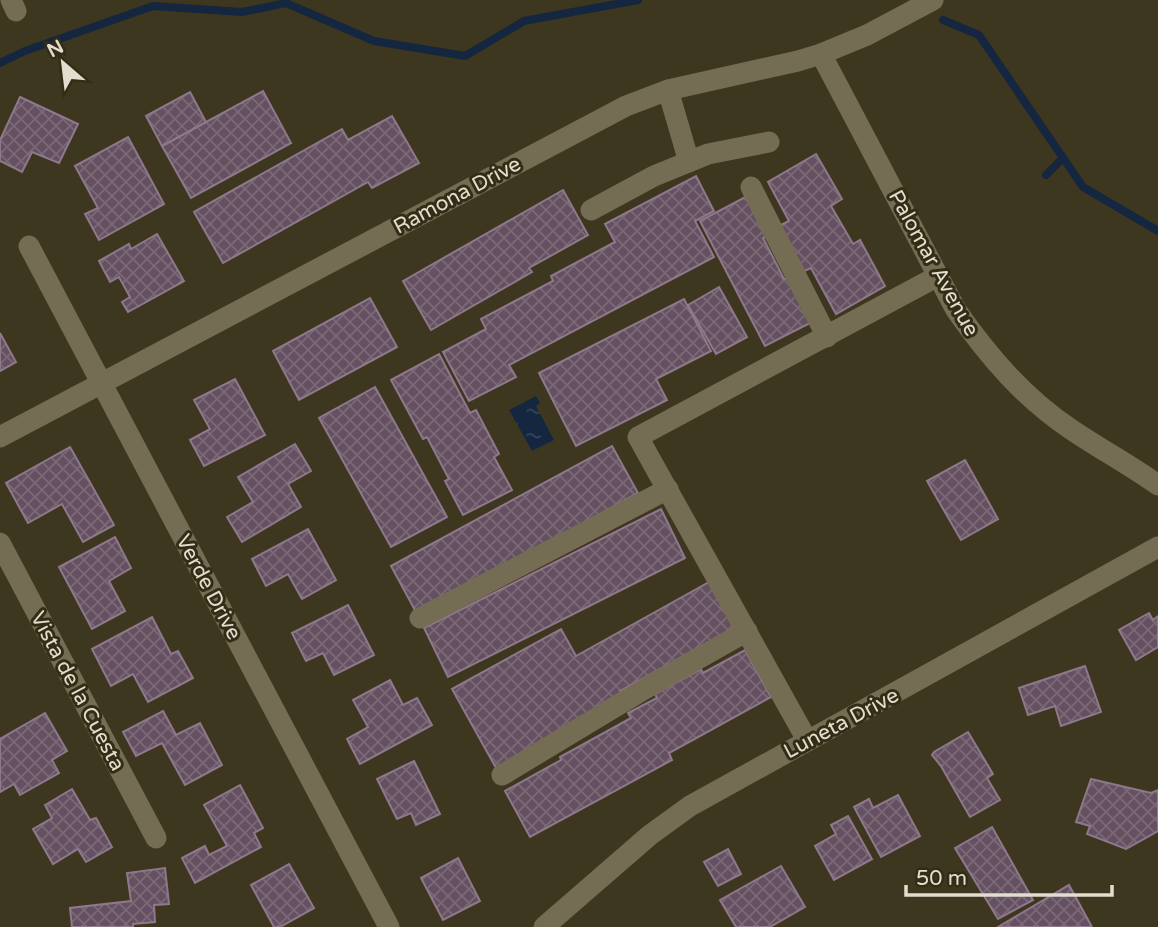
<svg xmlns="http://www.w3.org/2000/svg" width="1158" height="927" font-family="'Varela Round',sans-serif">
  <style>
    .water { fill: url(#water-ripples) }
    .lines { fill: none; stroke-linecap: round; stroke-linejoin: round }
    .stream { stroke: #152640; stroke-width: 8 }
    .building { fill: url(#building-cross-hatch); stroke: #8f788c; stroke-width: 2 }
    .minor { stroke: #756d53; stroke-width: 21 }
    .labels { text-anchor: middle; stroke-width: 6; stroke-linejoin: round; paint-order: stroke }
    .street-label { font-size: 21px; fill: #e1ddcf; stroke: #342d15 }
  </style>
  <defs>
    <pattern id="water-ripples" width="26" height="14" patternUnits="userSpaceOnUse" patternTransform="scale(1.75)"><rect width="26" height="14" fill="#152640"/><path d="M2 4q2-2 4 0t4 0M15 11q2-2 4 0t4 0" fill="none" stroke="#37455b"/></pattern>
    <pattern id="building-cross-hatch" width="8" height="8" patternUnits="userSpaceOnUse" patternTransform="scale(1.75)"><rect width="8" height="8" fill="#655062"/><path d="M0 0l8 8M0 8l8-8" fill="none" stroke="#7b6977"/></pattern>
  </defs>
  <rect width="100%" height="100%" fill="#3e371f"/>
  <polygon class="water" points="536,396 540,403 536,406 554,440 532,451 509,410"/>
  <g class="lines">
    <g class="stream">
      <polyline points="943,20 979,35 1083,187 1158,231"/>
      <polyline points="0,63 25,51 153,6 242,12 286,3 374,41 465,56 524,21 638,0"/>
      <polyline points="1046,175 1063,158"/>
    </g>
  </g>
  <g class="building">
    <polygon points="263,91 291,143 191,198 162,146"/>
    <polygon points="190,92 206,122 162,146 146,116"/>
    <polygon points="20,97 78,124 59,163 32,152 22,172 0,161 0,140"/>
    <polygon points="392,116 419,163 372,188 368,182 223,263 194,212 342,129 348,140"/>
    <polygon points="128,137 164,204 99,240 85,214 98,208 75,166"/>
    <polygon points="816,154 842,199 831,206 853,244 860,240 885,286 836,314 811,268 804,271 779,226 789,221 768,182"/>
    <polygon points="696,176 714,211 695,221 714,257 509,365 516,377 469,401 443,352 486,329 481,319 553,281 551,276 615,242 605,224"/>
    <polygon points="563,190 588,235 529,268 532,272 431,330 403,281"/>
    <polygon points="749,195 769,235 763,238 784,279 789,277 812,322 765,346 700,221"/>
    <polygon points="157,234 184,281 128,312 122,302 130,297 119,277 110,282 99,261 129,244 131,249"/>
    <polygon points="719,287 747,337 716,354 688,305"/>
    <polygon points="370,298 397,347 299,400 273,351"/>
    <polygon points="684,299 711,351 656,379 667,400 576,446 539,373"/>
    <polygon points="0,333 16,362 0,371"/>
    <polygon points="439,354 470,413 476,410 499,454 494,457 512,490 463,515 445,481 449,479 427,437 423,439 391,380"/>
    <polygon points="235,379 265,435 204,466 190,440 210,429 194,400"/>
    <polygon points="375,387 447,517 391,547 319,418"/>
    <polygon points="295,444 311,471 288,484 301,507 242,542 227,517 253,502 238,477"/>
    <polygon points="612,446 638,493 417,614 391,566"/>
    <polygon points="70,447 114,525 83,542 62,504 28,523 6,483"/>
    <polygon points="965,460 998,519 961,540 927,481"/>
    <polygon points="661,509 685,558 448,677 424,628"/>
    <polygon points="308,529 336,580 302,599 288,574 266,586 252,559"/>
    <polygon points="115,537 131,568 109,581 125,611 92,629 59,567"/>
    <polygon points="709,582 734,628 620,691 624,697 496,768 452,689 561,629 576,656"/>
    <polygon points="348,605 374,655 334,675 323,653 306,661 292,633"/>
    <polygon points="1149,613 1153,620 1158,616 1158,647 1136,660 1119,630"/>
    <polygon points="152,617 171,654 178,651 193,678 148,702 133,674 111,686 92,649"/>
    <polygon points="745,650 771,697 669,753 672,760 530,837 505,791 561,760 560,757 631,718 628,713 657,698 655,694 701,669 703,673"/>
    <polygon points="1085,666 1101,712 1061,726 1055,706 1028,715 1019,688"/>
    <polygon points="390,680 403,705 417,698 432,725 360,764 347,739 368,727 353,700"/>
    <polygon points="163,711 176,735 200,723 222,765 185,785 162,743 136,756 123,732"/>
    <polygon points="45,713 67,751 52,760 59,773 20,795 14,784 0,792 0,739"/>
    <polygon points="968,732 993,774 987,778 1000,800 970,817 941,766 932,755 934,752"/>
    <polygon points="414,761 440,814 416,825 411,813 397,819 377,779"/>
    <polygon points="1091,779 1151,793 1158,790 1158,831 1126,849 1087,834 1090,826 1076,822"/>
    <polygon points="240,785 263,828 254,833 261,847 195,883 182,858 205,846 209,855 227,846 204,805"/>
    <polygon points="72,789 90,820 96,818 112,847 86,862 78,849 53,864 33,829 52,818 45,805"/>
    <polygon points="898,795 920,836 881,857 854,807 869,799 873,808"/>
    <polygon points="848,816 872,859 834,880 815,846 836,834 831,825"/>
    <polygon points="992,827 1033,900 998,919 955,848"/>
    <polygon points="728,849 741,874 718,886 704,862"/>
    <polygon points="458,858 480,901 443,920 421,878"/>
    <polygon points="289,864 314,908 280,927 274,927 251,885"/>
    <polygon points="781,866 805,907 770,927 736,927 720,900"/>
    <polygon points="165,868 169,904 154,905 155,922 133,924 133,927 72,927 70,908 131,901 127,873"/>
    <polygon points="1069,885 1092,927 998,927"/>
  </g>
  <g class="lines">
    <g class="minor">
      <polyline points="11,0 16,11"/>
      <path d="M821,54L956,310C989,357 1024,398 1072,430C1100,449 1130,465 1158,485"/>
      <polyline points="668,90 689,162"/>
      <polyline points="751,187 827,337"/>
      <polyline points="591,210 654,176 708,154 769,142"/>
      <polyline points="29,246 389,927"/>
      <polyline points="0,437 626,106 668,90 798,61 821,54 867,35 933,0"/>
      <polyline points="0,543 156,838"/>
      <polyline points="420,618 668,489"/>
      <polyline points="807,740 638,437 938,276"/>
      <polyline points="502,775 648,687 747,631"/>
      <polyline points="544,927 650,835 690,806 1158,547"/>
    </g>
  </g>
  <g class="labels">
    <g class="street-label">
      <text transform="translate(457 195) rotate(-28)" y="7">Ramona Drive</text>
      <text transform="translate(934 263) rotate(61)" y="7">Palomar Avenue</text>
      <text transform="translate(209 587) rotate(62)" y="7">Verde Drive</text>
      <text transform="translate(78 691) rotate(62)" y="7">Vista de la Cuesta</text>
      <text transform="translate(841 723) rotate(-28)" y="7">Luneta Drive</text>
    </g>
  </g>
  <g transform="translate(63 63) rotate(332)" stroke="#342d15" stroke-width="5" paint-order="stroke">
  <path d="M0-5L12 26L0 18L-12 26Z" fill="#e1ddcf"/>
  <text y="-10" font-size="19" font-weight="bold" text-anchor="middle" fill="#e1ddcf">N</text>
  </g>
  <path d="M906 885v10h206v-10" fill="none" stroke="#e1ddcf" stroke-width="3.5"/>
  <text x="916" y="885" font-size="21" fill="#e1ddcf" stroke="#342d15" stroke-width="5" paint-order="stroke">50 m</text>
</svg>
